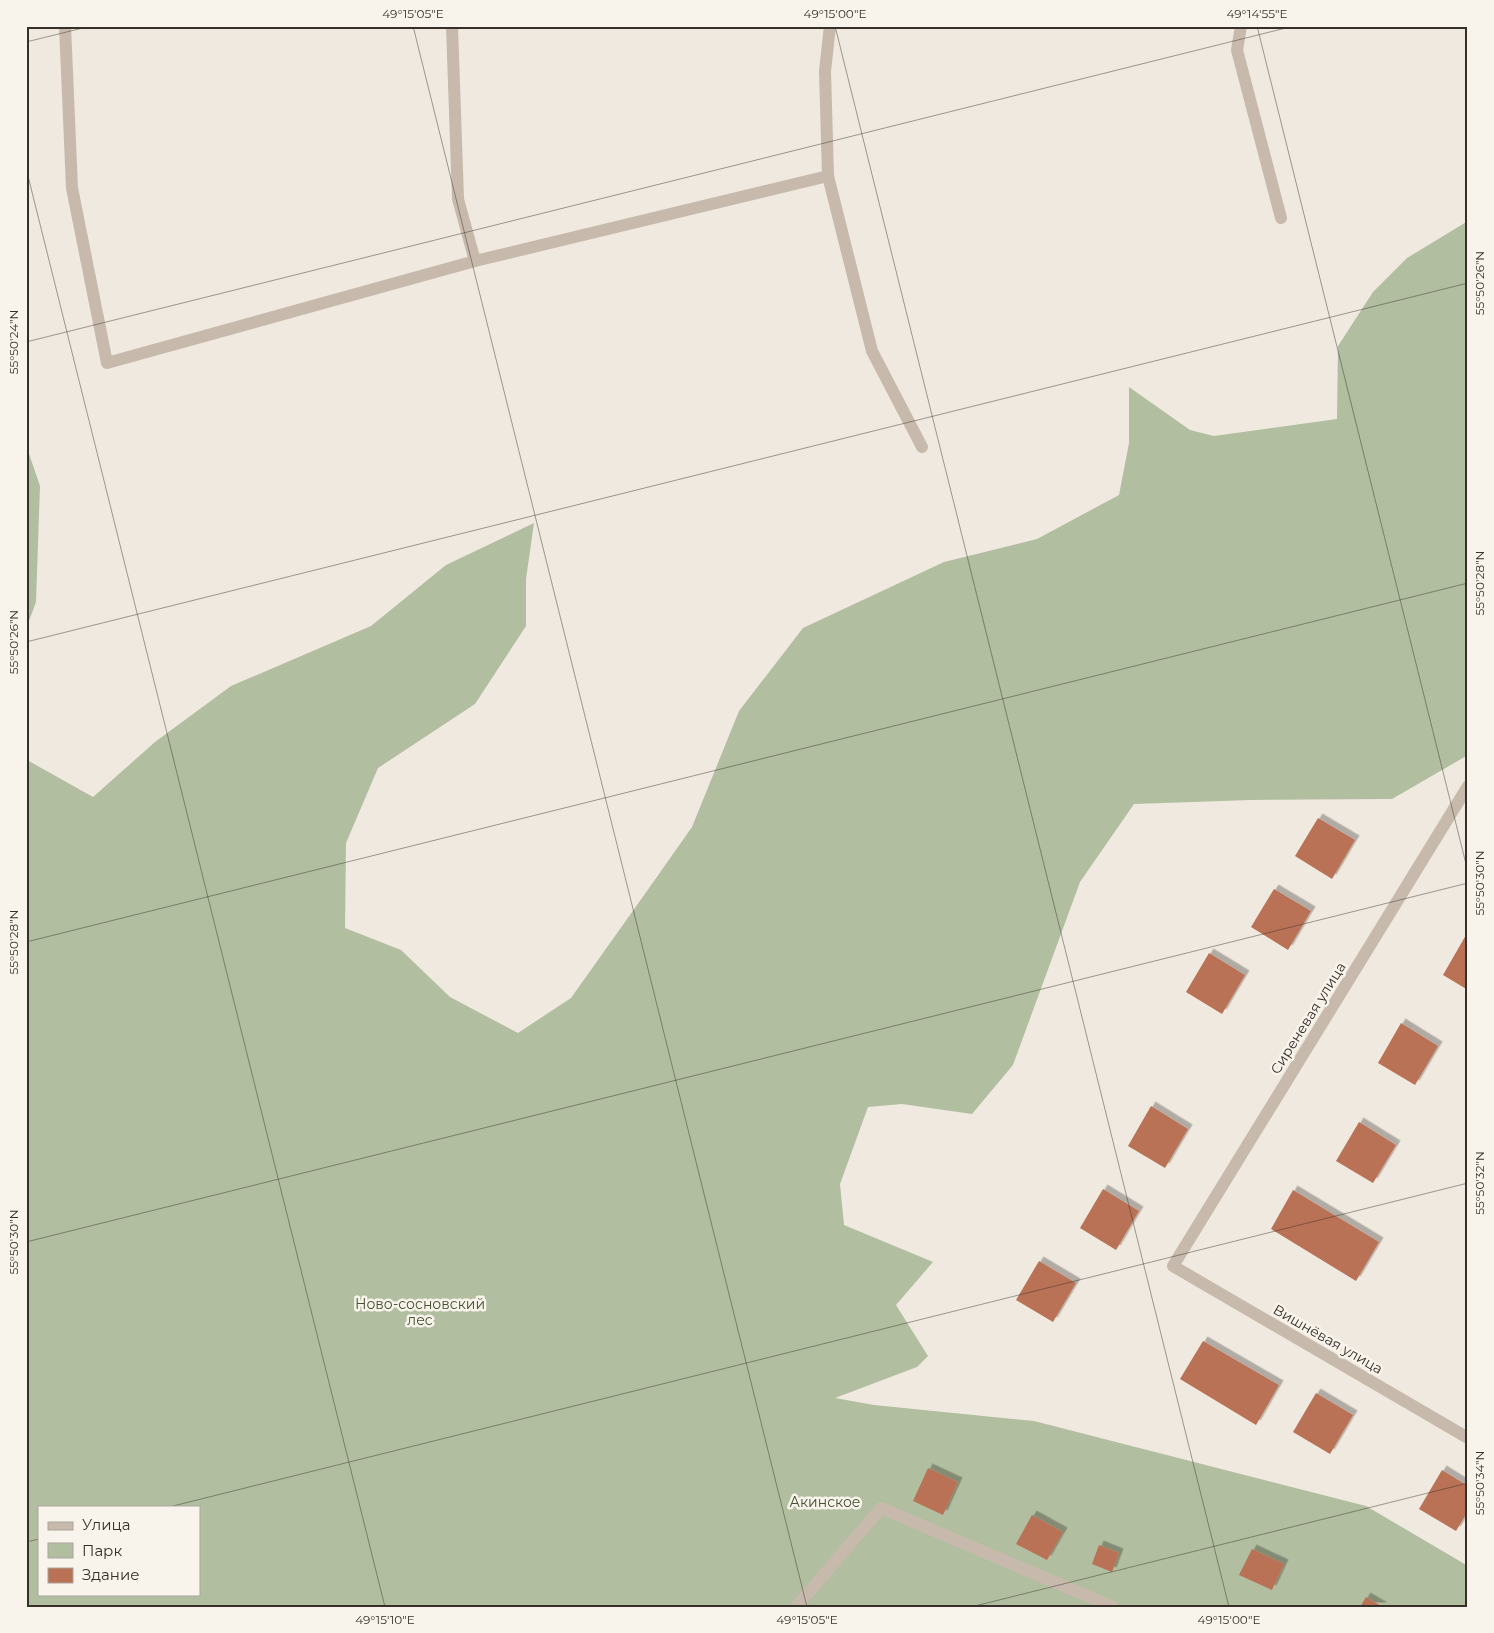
<svg xmlns="http://www.w3.org/2000/svg" width="1494" height="1633" font-family="Montserrat,sans-serif">
  <style>
    .green { fill: #b2bea0; fill-rule: evenodd }
    .building { fill: #b97255; filter: url(#shadow) }
    .lines { fill: none; stroke-linecap: round; stroke-linejoin: round }
    .lane { stroke: #c7baac; stroke-width: 12 }
    .street { stroke: #c7baac; stroke-width: 12 }
    .ticks { fill: none; stroke: #362f2a; stroke-width: 1; stroke-opacity: 0.45 }
    .labels { text-anchor: middle; stroke-width: 5; stroke-linejoin: round; paint-order: stroke }
    .street-label { font-size: 14px; fill: #362f2a; stroke: #f8f3eb }
    .park-label { font-size: 14px; fill: #445231; stroke: #f8f3eb }
    .neatline { fill: none; stroke: #362f2a; stroke-width: 2 }
    .ticks-label { font-size: 12px; text-anchor: middle; fill: #362f2a }
  </style>
  <defs>
    <filter id="shadow"><feDropShadow dx="4.5" dy="-4.5" stdDeviation="0" flood-color="#0004"/></filter>
  </defs>
  <rect width="100%" height="100%" fill="#f0e9df"/>
  <g class="green">
    <path d="M1468,221V755L1392,799L1251,800L1134,804L1080,882L1013,1065L972,1114L902,1104L868,1107L840,1184L844,1225L933,1262L896,1305L928,1356L917,1367L835,1398L874,1405L1034,1421L1366,1506L1468,1566V1607H26V757L27,760L93,797L155,742L231,686L371,626L446,565L534,523L526,579V626L475,704L378,768L346,843L345,928L401,950L450,997L518,1033L571,998L642,898L692,827L739,711L803,628L944,562L1037,539L1119,495L1129,443V387L1190,430L1214,436L1337,419L1338,346L1373,292L1407,258ZM39,1507H199V1594H39Z"/>
    <polygon points="26,445 40,486 36,602 26,629"/>
  </g>
  <g class="building">
    <polygon points="1318,818 1355,840 1332,879 1295,856"/>
    <polygon points="1274,889 1311,911 1288,950 1251,927"/>
    <polygon points="1466,935 1468,937 1468,990 1443,975"/>
    <polygon points="1209,953 1245,975 1222,1014 1186,992"/>
    <polygon points="1401,1023 1438,1046 1415,1085 1378,1063"/>
    <polygon points="1151,1106 1188,1129 1165,1168 1128,1146"/>
    <polygon points="1359,1122 1396,1145 1373,1183 1336,1161"/>
    <polygon points="1103,1189 1139,1211 1116,1250 1080,1228"/>
    <polygon points="1293,1190 1379,1242 1356,1281 1271,1229"/>
    <polygon points="1039,1261 1076,1283 1053,1322 1016,1300"/>
    <polygon points="1203,1341 1279,1385 1256,1425 1180,1379"/>
    <polygon points="1316,1393 1353,1415 1330,1454 1293,1432"/>
    <polygon points="928,1468 958,1482 943,1515 913,1501"/>
    <polygon points="1442,1470 1468,1486 1468,1511 1456,1531 1419,1509"/>
    <polygon points="1032,1515 1063,1532 1047,1560 1016,1544"/>
    <polygon points="1099,1545 1119,1553 1112,1572 1092,1564"/>
    <polygon points="1252,1549 1284,1564 1272,1590 1239,1575"/>
    <polygon points="1366,1597 1383,1607 1360,1607"/>
  </g>
  <g class="lines">
    <g class="lane">
      <polyline points="65,26 72,188 107,363 475,261 828,176"/>
      <polyline points="452,26 458,199 475,261"/>
      <polyline points="830,26 825,71 828,176 872,351 922,447"/>
      <polyline points="1241,26 1237,50 1281,218"/>
      <polyline points="796,1607 881,1508 1113,1607"/>
    </g>
    <polyline class="street" points="1468,786 1173,1266 1468,1438"/>
  </g>
  <path class="ticks" d="M413,26L807,1607M835,26L1229,1607M1257,26L1468,872M26,42L91,26M26,168L385,1607M26,342L1294,26M26,642L1468,283M26,942L1468,583M26,1242L1468,883M169,1507L1468,1183M26,1542L39,1539M971,1607L1468,1483"/>
  <g class="labels">
    <g class="street-label">
      <text transform="translate(1308 1018) rotate(-58)" y="5">Сиреневая улица</text>
      <text transform="translate(1328 1339) rotate(30)" y="5">Вишнёвая улица</text>
    </g>
    <g class="park-label">
      <text x="420" y="1309">Ново-сосновский<tspan x="420" dy="16">лес</tspan></text>
      <text x="825" y="1507">Акинское</text>
    </g>
  </g>
  <rect width="1494" height="1633" fill="none" stroke="#f8f3eb" stroke-width="55"/>
  <rect x="38" y="1506" width="162" height="90" fill="#f8f3eb" stroke="#aaa59e"/>
  <rect x="48" y="1522" width="25" height="8" fill="#c7baac" stroke="#aaa59e"/>
  <text x="82" y="1530" font-size="15" fill="#362f2a">Улица</text>
  <rect x="48" y="1543" width="25" height="15" fill="#b2bea0" stroke="#aaa59e"/>
  <text x="82" y="1556" font-size="15" fill="#362f2a">Парк</text>
  <rect x="48" y="1568" width="25" height="15" fill="#b97255" stroke="#aaa59e"/>
  <text x="82" y="1580" font-size="15" fill="#362f2a">Здание</text>
  <rect x="28" y="28" width="1438" height="1578" class="neatline"/>
  <g class="ticks-label">
    <text x="413" y="18">49°15'05"E</text>
    <text x="835" y="18">49°15'00"E</text>
    <text x="1257" y="18">49°14'55"E</text>
    <text transform="translate(1480 283) rotate(-90)" y="4">55°50'26"N</text>
    <text transform="translate(14 342) rotate(-90)" y="4">55°50'24"N</text>
    <text transform="translate(1480 583) rotate(-90)" y="4">55°50'28"N</text>
    <text transform="translate(14 642) rotate(-90)" y="4">55°50'26"N</text>
    <text transform="translate(1480 883) rotate(-90)" y="4">55°50'30"N</text>
    <text transform="translate(14 942) rotate(-90)" y="4">55°50'28"N</text>
    <text transform="translate(1480 1183) rotate(-90)" y="4">55°50'32"N</text>
    <text transform="translate(14 1242) rotate(-90)" y="4">55°50'30"N</text>
    <text transform="translate(1480 1483) rotate(-90)" y="4">55°50'34"N</text>
    <text x="385" y="1624">49°15'10"E</text>
    <text x="807" y="1624">49°15'05"E</text>
    <text x="1229" y="1624">49°15'00"E</text>
  </g>
</svg>
